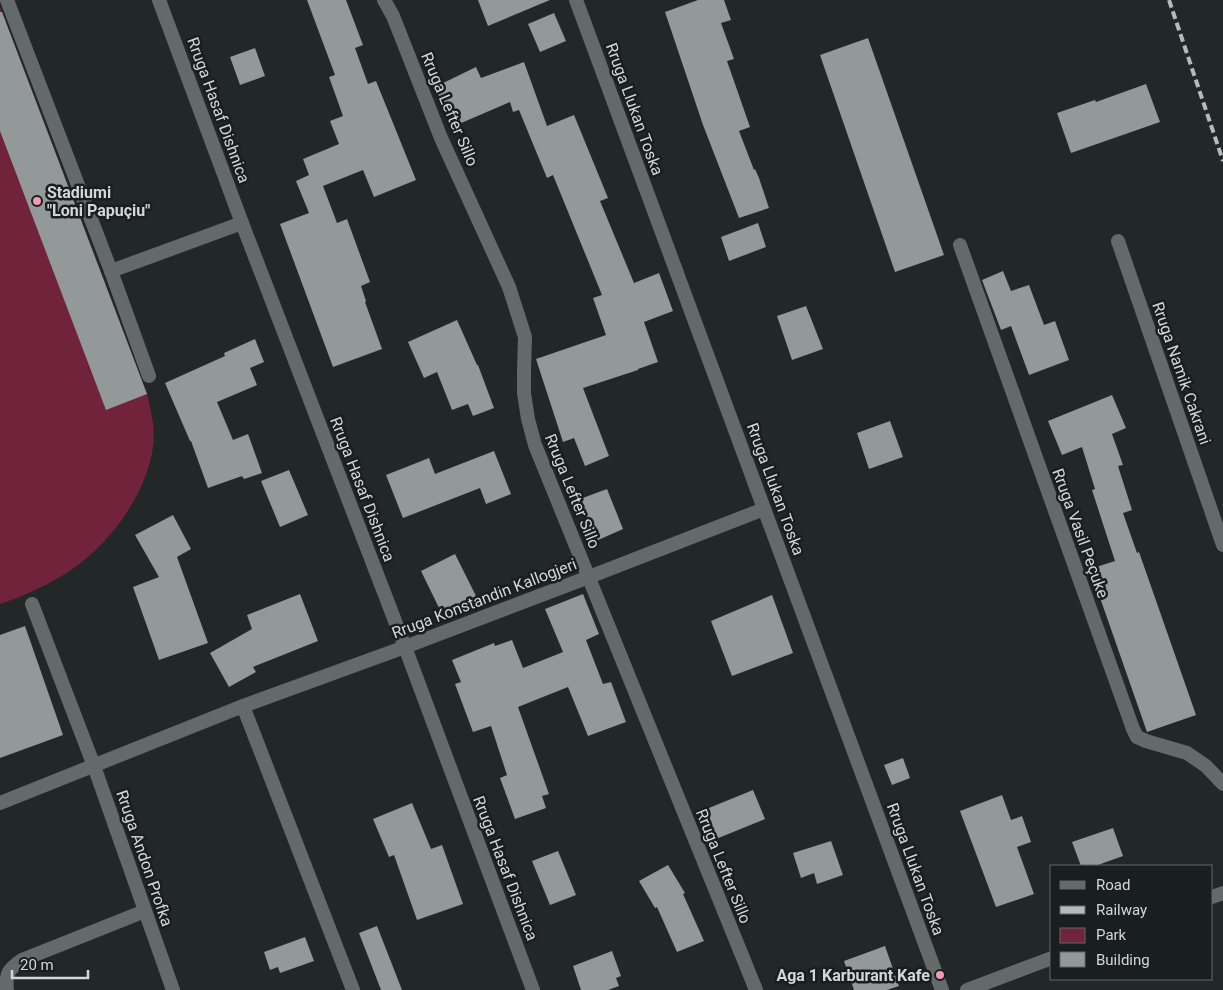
<svg xmlns="http://www.w3.org/2000/svg" width="1223" height="990" font-family="Roboto,sans-serif">
  <style>
    .green { fill: #70233b }
    .building { fill: #929998 }
    .lines { fill: none; stroke-linecap: round; stroke-linejoin: round }
    .service { stroke: #646a6a; stroke-width: 14 }
    .minor { stroke: #646a6a; stroke-width: 14 }
    .tertiary { stroke: #646a6a; stroke-width: 14 }
    .rail { stroke: #b6baba; stroke-width: 4; stroke-dasharray: 8 4; stroke-linecap: butt }
    .poi-dot { fill: #f29aaf; stroke: #191e1e; stroke-width: 2 }
    .labels { text-anchor: middle; stroke-width: 5; stroke-linejoin: round; paint-order: stroke }
    .street-label { font-size: 16px; fill: #d3d7d6; stroke: #191e1e }
    .poi-label { font-size: 16px; font-weight: bold; fill: #d3d7d6; stroke: #191e1e; text-anchor: start }
  </style>
  <rect width="100%" height="100%" fill="#222727"/>
  <path class="green" d="M0,7L147,394C151,412 156,429 153,447C147,489 119,530 88,557C64,578 30,594 0,604Z"/>
  <g class="building">
    <polygon points="307,0 346,0 363,45 355,48 368,84 376,81 416,180 374,197 363,170 323,186 337,223 347,219 370,282 361,286 366,301 365,302 382,349 333,367 280,224 309,213 296,181 309,175 303,159 339,144 330,121 343,116 329,77 335,75"/>
    <polygon points="478,0 550,0 488,26"/>
    <polygon points="698,0 724,0 731,20 721,23 734,59 727,61 750,127 739,131 754,170 755,169 759,178 769,208 739,218 703,125 665,12"/>
    <polygon points="0,12 2,12 147,394 106,410 0,131"/>
    <polygon points="554,13 566,41 540,52 528,24"/>
    <polygon points="868,38 944,255 895,272 820,55"/>
    <polygon points="255,48 265,76 240,85 230,57"/>
    <polygon points="524,62 547,126 574,115 608,198 600,201 634,283 659,273 673,311 644,322 658,362 638,369 638,370 583,388 609,456 585,466 574,438 563,442 536,359 606,335 593,298 602,295 553,175 547,178 519,110 513,112 510,102 452,127 435,87 476,67 481,78"/>
    <polygon points="1146,84 1160,122 1071,153 1057,113 1095,100 1096,102"/>
    <polygon points="758,223 766,247 729,261 721,237"/>
    <polygon points="1003,271 1011,291 1029,285 1044,325 1055,321 1069,360 1029,375 1011,326 1001,330 982,280"/>
    <polygon points="806,306 823,349 792,360 777,316"/>
    <polygon points="457,320 477,365 478,365 494,408 473,416 468,404 452,410 437,372 424,378 408,342"/>
    <polygon points="255,339 264,362 250,368 257,385 217,402 233,440 248,434 262,473 244,479 242,476 208,488 191,441 190,441 165,383 225,356 224,353"/>
    <polygon points="1112,395 1126,428 1112,434 1123,465 1118,466 1132,510 1123,513 1137,553 1139,552 1196,715 1147,732 1090,569 1115,561 1092,490 1095,489 1082,447 1062,455 1048,421"/>
    <polygon points="890,421 903,457 869,469 857,433"/>
    <polygon points="494,451 511,494 486,504 480,488 403,518 386,475 429,458 435,474"/>
    <polygon points="289,470 308,515 280,527 261,481"/>
    <polygon points="607,489 623,529 596,541 580,499"/>
    <polygon points="173,515 191,549 177,557 208,643 159,660 133,587 159,577 135,535"/>
    <polygon points="455,554 477,598 442,614 421,571"/>
    <polygon points="300,594 318,641 253,667 256,672 229,687 210,653 252,629 247,615"/>
    <polygon points="583,594 599,634 586,640 603,684 611,682 626,722 588,736 568,687 518,707 549,794 542,796 546,808 515,819 500,778 507,775 491,726 473,732 455,684 461,682 452,660 494,643 495,646 512,640 523,668 563,652 545,609"/>
    <polygon points="772,595 793,653 732,676 711,621"/>
    <polygon points="25,626 63,735 0,758 0,635"/>
    <polygon points="903,758 910,778 892,785 884,765"/>
    <polygon points="753,790 765,819 716,839 704,810"/>
    <polygon points="1002,795 1011,820 1022,816 1031,842 1017,847 1034,894 996,907 960,811"/>
    <polygon points="412,803 431,849 442,845 463,904 417,920 394,855 389,857 373,819"/>
    <polygon points="1113,828 1123,856 1095,866 1081,866 1072,842"/>
    <polygon points="831,841 843,875 817,884 814,873 801,878 793,853"/>
    <polygon points="558,851 576,895 550,905 532,861"/>
    <polygon points="668,865 685,893 683,894 704,941 677,952 657,907 655,908 639,881"/>
    <polygon points="377,926 402,990 381,990 359,933"/>
    <polygon points="305,937 314,961 280,973 278,967 270,970 264,952"/>
    <polygon points="885,946 899,986 887,990 854,990 844,961"/>
    <polygon points="612,951 621,976 616,978 619,986 608,990 581,990 573,966"/>
  </g>
  <g class="lines">
    <g class="service">
      <polyline points="7,0 111,271 149,376"/>
      <polyline points="960,245 1133,729 1137,737 1146,741 1187,753 1206,766 1223,784"/>
      <polyline points="111,271 242,223"/>
      <path d="M7,990C5,973 9,969 22,960L145,911"/>
    </g>
    <g class="minor">
      <polyline points="159,0 242,223 405,647 533,990"/>
      <polyline points="384,0 393,16 441,138 509,287 525,337 524,371 524,393 528,419 535,445 756,990"/>
      <polyline points="576,0 942,990"/>
      <polyline points="1118,241 1223,545"/>
      <polyline points="32,604 94,766 173,990"/>
      <polyline points="243,706 353,990"/>
      <polyline points="0,803 243,706 405,647 589,577 764,509"/>
    </g>
    <g class="tertiary">
      <polyline points="1212,897 1223,893"/>
      <polyline points="967,990 1052,958"/>
    </g>
    <polyline class="rail" points="1169,0 1223,161"/>
  </g>
  <g class="poi-dot">
    <circle cx="37" cy="201" r="5"/>
    <circle cx="940" cy="975" r="5"/>
  </g>
  <g class="labels">
    <g class="street-label">
      <text transform="translate(450 109) rotate(67)" y="6">Rruga Lefter Sillo</text>
      <text transform="translate(635 109) rotate(70)" y="6">Rruga Llukan Toska</text>
      <text transform="translate(219 110) rotate(70)" y="6">Rruga Hasaf Dishnica</text>
      <text transform="translate(1182 373) rotate(71)" y="6">Rruga Namik Cakrani</text>
      <text transform="translate(363 489) rotate(69)" y="6">Rruga Hasaf Dishnica</text>
      <text transform="translate(776 489) rotate(70)" y="6">Rruga Llukan Toska</text>
      <text transform="translate(573 491) rotate(68)" y="6">Rruga Lefter Sillo</text>
      <text transform="translate(1081 533) rotate(70)" y="6">Rruga Vasil Peçuke</text>
      <text transform="translate(484 598) rotate(-21)" y="6">Rruga Konstandin Kallogjeri</text>
      <text transform="translate(145 858) rotate(71)" y="6">Rruga Andon Profka</text>
      <text transform="translate(724 866) rotate(68)" y="6">Rruga Lefter Sillo</text>
      <text transform="translate(506 868) rotate(69)" y="6">Rruga Hasaf Dishnica</text>
      <text transform="translate(916 869) rotate(70)" y="6">Rruga Llukan Toska</text>
    </g>
    <g class="poi-label">
      <text x="47" y="198">Stadiumi<tspan x="47" dy="18">"Loni Papuçiu"</tspan></text>
      <text x="930" y="981" text-anchor="end">Aga 1 Karburant Kafe</text>
    </g>
  </g>
  <rect x="1050" y="865" width="162" height="115" fill="#191e1e" stroke="#636868"/>
  <rect x="1060" y="881" width="25" height="8" fill="#646a6a" stroke="#636868"/>
  <text x="1096" y="890" font-size="15" fill="#d3d7d6">Road</text>
  <rect x="1060" y="906" width="25" height="8" fill="#b6baba" stroke="#636868"/>
  <text x="1096" y="915" font-size="15" fill="#d3d7d6">Railway</text>
  <rect x="1060" y="928" width="25" height="15" fill="#70233b" stroke="#636868"/>
  <text x="1096" y="940" font-size="15" fill="#d3d7d6">Park</text>
  <rect x="1060" y="952" width="25" height="15" fill="#929998" stroke="#636868"/>
  <text x="1096" y="965" font-size="15" fill="#d3d7d6">Building</text>
  <path d="M12 970v8h76v-8" fill="none" stroke="#d3d7d6" stroke-width="2.5"/>
  <text x="20" y="970" font-size="15" fill="#d3d7d6" stroke="#191e1e" stroke-width="4" paint-order="stroke">20 m</text>
</svg>
